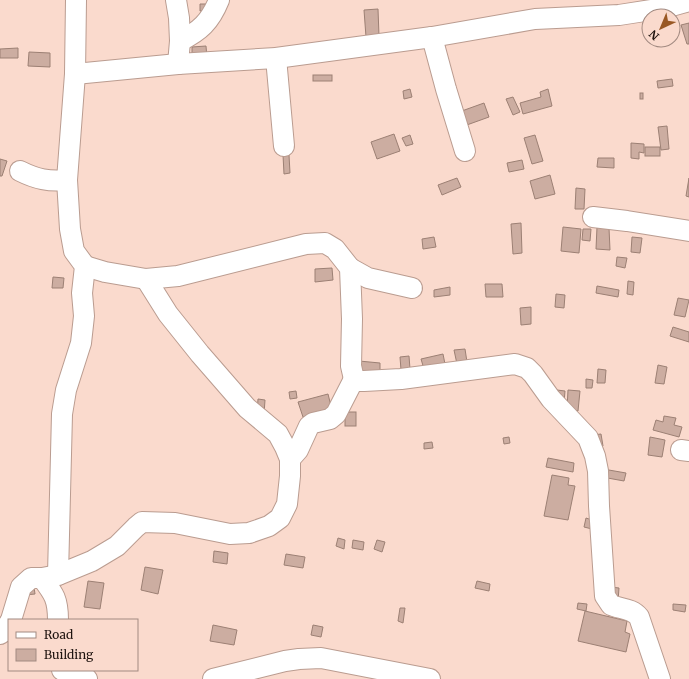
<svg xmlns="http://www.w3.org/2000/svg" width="689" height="679" viewBox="0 0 689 679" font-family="Merriweather,serif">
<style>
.building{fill:#ccada1;stroke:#9c8074}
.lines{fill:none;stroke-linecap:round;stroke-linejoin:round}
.minor-casing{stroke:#ba9c90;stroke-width:22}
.minor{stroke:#fff;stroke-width:20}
</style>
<rect width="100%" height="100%" fill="#fadacd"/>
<g class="building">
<path d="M200,4h6l1,7h-7z"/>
<path d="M378,9l1,27 -13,1 -2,-27z"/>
<path d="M689,23v21h-2l-6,-19z"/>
<path d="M206,46l1,12h-15v-11z"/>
<path d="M18,48v10h-18v-9z"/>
<path d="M29,52l21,1v14l-22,-1z"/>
<rect x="313" y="75" width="19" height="6"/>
<path d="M672,79l1,7 -15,2 -1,-7z"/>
<path d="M410,89l2,8 -8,2 -1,-8z"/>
<path d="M548,89l4,17 -29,8 -3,-11 21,-6 -1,-5z"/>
<rect x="640" y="93" width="3" height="6"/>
<path d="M513,97l7,15 -7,3 -7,-16z"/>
<path d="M484,103l5,14 -25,9 -5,-14z"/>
<path d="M667,126l2,23 -8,1 -3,-23z"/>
<path d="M394,134l6,17 -23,8 -6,-17z"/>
<path d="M410,135l3,9 -7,2 -4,-8z"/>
<path d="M535,135l8,26 -11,3 -8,-26z"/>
<path d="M631,143l13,1v9l-5,-1v7l-8,-1z"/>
<rect x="645" y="147" width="15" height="9"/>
<path d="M283,155h6l1,18 -6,1z"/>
<path d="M598,158h16v10l-17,-1z"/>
<path d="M0,159l7,2 -5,15h-2z"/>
<path d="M522,160l2,9 -15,3 -2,-9z"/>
<path d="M550,175l5,19 -20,5 -5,-18z"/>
<path d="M457,178l4,9 -19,8 -4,-10z"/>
<path d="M689,178v19l-3,-1z"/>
<path d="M576,188l9,1 -1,20h-9z"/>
<path d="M521,223l1,30 -9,1 -2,-30z"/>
<path d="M563,227l18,2 -2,24 -18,-2z"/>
<path d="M597,227l12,1 1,22 -14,-1z"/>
<path d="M583,229h8l-1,12 -8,-1z"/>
<path d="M434,237l2,10 -13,2 -1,-10z"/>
<path d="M632,237l10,1 -2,15 -9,-1z"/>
<path d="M617,257l10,1 -2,10 -9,-2z"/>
<path d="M332,268l1,12 -18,2v-13z"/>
<path d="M53,277l11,1 -1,10h-11z"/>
<path d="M628,281l6,1 -1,13 -6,-1z"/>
<path d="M485,284h17l1,13h-17z"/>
<path d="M597,286l22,4 -1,7 -22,-4z"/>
<path d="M450,287v8l-16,2v-7z"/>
<path d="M556,294l9,1 -1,13 -9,-1z"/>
<path d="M678,298l11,2 -4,17 -11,-2z"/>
<path d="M531,307v17l-10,1 -1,-17z"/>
<path d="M673,327l16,5v10l-19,-6z"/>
<path d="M465,349l2,13 -10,2 -3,-14z"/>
<path d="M443,354l2,10 -21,5 -3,-10z"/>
<path d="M409,356l1,13 -9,1 -1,-13z"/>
<path d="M359,361l21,2v10l-21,-2z"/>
<path d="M658,365l9,2 -3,17 -9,-1z"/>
<path d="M598,369l8,1 -1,13h-8z"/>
<path d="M586,379l7,1 -1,8h-6z"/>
<path d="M557,390l8,1 -1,12 -8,-1z"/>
<path d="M568,390l12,1 -2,20 -11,-2z"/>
<path d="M296,391l1,7 -7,1 -1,-7z"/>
<path d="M328,394l4,16 -29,7 -5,-15z"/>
<path d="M258,399l7,1 -1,14h-7z"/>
<rect x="345" y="412" width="11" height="14"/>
<path d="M664,416l12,2 -2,7 8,2 -3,10 -26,-7 3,-10 7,2z"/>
<path d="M601,434l2,12 -8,1 -2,-12z"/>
<path d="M509,437l1,6 -6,1 -1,-6z"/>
<path d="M650,437l15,3 -3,17 -14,-2z"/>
<path d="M432,442l1,6 -9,1v-6z"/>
<path d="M548,458l26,5 -1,9 -27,-5z"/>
<path d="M603,469l23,4 -2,8 -22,-4z"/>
<path d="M552,475l17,3 -1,7 7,1 -7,34 -24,-4z"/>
<path d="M586,518l9,3 -3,8 -8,-2z"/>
<path d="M338,538l7,2 -1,9 -8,-3z"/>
<path d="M353,540l11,2 -1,8 -11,-2z"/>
<path d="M377,540l8,2 -3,10 -8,-3z"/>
<path d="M214,551l14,2 -1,11 -14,-2z"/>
<path d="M286,554l19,3 -2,11 -19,-3z"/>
<path d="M145,567l18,3 -5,24 -17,-4z"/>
<path d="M88,581l16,2 -4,26 -16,-2z"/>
<path d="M477,581l13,3 -1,7 -14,-3z"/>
<path d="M34,587l1,7 -10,1z"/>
<path d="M611,587l8,1 -1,13z"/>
<path d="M578,603l9,1 -1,7 -9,-2z"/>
<path d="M673,604l13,1 -1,7 -12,-2z"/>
<path d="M400,608h5l-2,15 -5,-2z"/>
<path d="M585,611l42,10 -2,11 5,2 -4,18 -48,-11z"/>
<path d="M213,625l24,5 -3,15 -24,-4z"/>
<path d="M313,625l10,2 -2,10 -10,-2z"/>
</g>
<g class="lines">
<g class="minor-casing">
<g id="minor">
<path d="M176,0l3,18 1,23 -2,23"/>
<path d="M432,37l14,52 19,62"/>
<path d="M180,41c20,-10 30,-19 39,-41"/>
<path d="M276,58l8,88"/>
<path d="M75,74l103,-10 98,-6 156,-21 103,-18 84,-4 45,-7 25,-7"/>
<path d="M20,171c16,8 29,11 47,9"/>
<path d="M593,217l34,4 62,10"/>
<path d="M85,266l20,6 41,7 32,-3 128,-32 19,-1 10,6 15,19 2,51 -1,47 3,13 5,2h5l37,-2 114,-15 12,4 6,6 18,25 37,39 7,18 3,15 1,35 6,90 6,9c9,4 21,3 28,12l21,62"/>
<path d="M350,268l18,10 44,10"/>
<path d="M146,279l22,35 32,40 47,54 31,26 7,13 5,12"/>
<path d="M681,450l8,1"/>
<path d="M58,575l4,-161 4,-24 15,-47 3,-27 -2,-23 3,-27 -11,-15 -4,-22 -3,-49 8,-106 1,-74"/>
<path d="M42,578c12,16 16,21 16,42"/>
<path d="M11,620l10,-33 10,-9h11l16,-3 34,-14 25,-15 19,-19 6,-5 33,1 55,11 19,-1 20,-7 11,-8 7,-14 3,-28v-17l8,-9 11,-24 4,-3 17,-4 6,-5 18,-35"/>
<path d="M0,634l6,-4 3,-7"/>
<path d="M62,670l25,9"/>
<path d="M213,679l72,-18 14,-2 22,-1 109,21"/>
</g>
</g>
<use href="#minor" class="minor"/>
</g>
<rect x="8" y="619" width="130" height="52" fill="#fadacd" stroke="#a28a81"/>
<rect x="16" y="632" width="20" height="6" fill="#ffffff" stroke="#a28a81"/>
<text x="44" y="639" font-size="12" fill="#1d120e">Road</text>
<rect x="16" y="649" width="20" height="12" fill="#ccada1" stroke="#a28a81"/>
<text x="44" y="659" font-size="12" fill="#1d120e">Building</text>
<g transform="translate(661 28) rotate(224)"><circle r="19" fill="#fadacd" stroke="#a28a81"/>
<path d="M0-3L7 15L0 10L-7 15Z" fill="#995824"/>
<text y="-6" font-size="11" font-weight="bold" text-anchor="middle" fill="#1d120e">N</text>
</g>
</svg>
